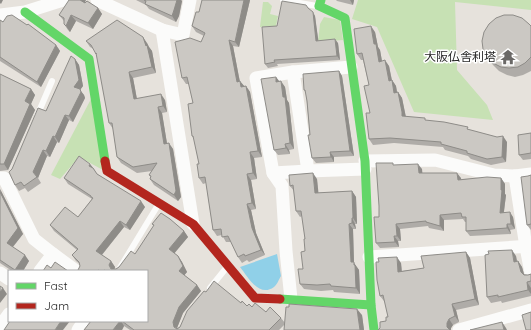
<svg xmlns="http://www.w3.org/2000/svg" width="531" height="330" viewBox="0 0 531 330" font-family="Quicksand,'Noto Sans JP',sans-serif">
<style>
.green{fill:#c7e1b4}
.water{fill:#90d0e8}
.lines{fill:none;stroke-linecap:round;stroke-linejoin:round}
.lane{stroke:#fbfbfa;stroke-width:6}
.street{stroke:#fbfbfa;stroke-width:13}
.fast{stroke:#63d668;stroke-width:9}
.jam{stroke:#b3261e;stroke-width:9}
.wall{fill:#afaca8}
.shaded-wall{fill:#8e8c88}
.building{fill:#cbc8c3;stroke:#8e8c88}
.labels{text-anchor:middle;stroke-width:3;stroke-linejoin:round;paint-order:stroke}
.poi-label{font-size:12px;fill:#272727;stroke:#fff;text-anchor:end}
</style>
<rect width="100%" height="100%" fill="#e6e2dc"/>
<g class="green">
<path d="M358,0h173v10l-76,-8 2,68 30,35 6,15 -79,-8 -37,-85 -25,-8z"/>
<path d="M263,2h5l4,4 -2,8 8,2 -2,10 -16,1z"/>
<path d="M324,17l16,3 3,20 -25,2 2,-18z"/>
<path d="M91,99l12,71 -24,-13 -19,22 -9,-4z"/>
</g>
<path class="water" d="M277,254l4,22c-2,3 -4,9 -7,11 -15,11 -26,-10 -34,-20z"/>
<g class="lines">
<g class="lane">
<path d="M283,0l34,6"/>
<path d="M37,116l15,-35"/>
<path d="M118,271l40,-66"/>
<path d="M210,288l17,-21"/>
</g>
<g class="street">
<path d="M97,0l65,30"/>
<path d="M190,0l-7,35 -21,-5 31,194"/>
<path d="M0,15l25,-3 38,-12"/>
<path d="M293,72l15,99"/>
<path d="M365,161l70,-1 59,15 21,1 16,-2"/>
<path d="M273,173l35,-2 57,-2"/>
<path d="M515,176l11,71 5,26"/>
<path d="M0,178h4l30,61 19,15 -13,17"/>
<path d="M53,254l23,17"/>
<path d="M369,257l162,-11"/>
<path d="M0,273l9,6"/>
<path d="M291,299l-5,-48 -4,-65 -9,-13 -17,-95 37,-6 58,-5"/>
<path d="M0,326l9,-12"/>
<path d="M78,330l6,-9"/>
<path d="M459,330l72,-20"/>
</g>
<g class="fast">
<path d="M321,0l-2,6 26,12 20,143 6,144 3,25"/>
<path d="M25,12l64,47 16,102"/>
<path d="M280,299l91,6"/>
</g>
<path class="jam" d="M105,161l2,10 86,53 62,74 25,1"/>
</g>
<g class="wall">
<path d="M136,0h45l1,1 -3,15 -3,6 -27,-13 -3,-4z"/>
<path d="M202,0h48l-11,47 -6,-1 7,36 4,4h2l4,6 12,65 -8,1 3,21 -6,1 5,29 -5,1 5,23 9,22 -16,7 -2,-2 -5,3 -4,-6 -7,-15h-5l-4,-7 -5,1 -4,-6 -7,-47 -3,1 -4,-6v-14l-5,-25 -2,-3 1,-33 -4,-19h-3l-4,-6 19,-36 3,-6 -8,-4 -4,-6 7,-14z"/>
<path d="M336,0h18l-1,5 -16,-4z"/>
<path d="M85,3l13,5 4,6 -9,15 -17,-8 -6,11 -2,-2 -4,-6v-3l-5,-6z"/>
<path d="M309,9l6,7 3,25 20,2 2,17 -63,4 1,2 -10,2 -3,-4 12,-38z"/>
<path d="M0,20l56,25 4,6 -19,36 -41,-26z"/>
<path d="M531,26v45l-8,4 -8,2 -8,-2 -8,-4 -6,-6 -6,-8z"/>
<path d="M375,32l3,15 2,3 2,11 7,5 3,14 4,6 1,6h1l4,6 4,19 64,13 37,12 -1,20 -15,3 -20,-6 -3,-3 -23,-6 -2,-3 -49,-4 -21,2 -4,-6 1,-26 -1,-28 -6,-25h-2l-4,-6z"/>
<path d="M86,41l61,2 2,4 3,4 4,22 -23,5 4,21 28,1 2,12 -5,1 5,30 6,6 8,48 -3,4 -24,-16 -4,-6 1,-2 -2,-2 3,-4 -15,2 -16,-10 -4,-6 -4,-28 -4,-6 -12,-68 -3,-6 -4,-2z"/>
<path d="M75,59l4,6 4,21 -3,4 4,5 1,3 -12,24 -4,-2 -10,23 -2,-1 -7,15 -3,-1 -9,22 3,5 -13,9 -3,-4 -6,3 -4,-6 -3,-16 34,-58z"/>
<path d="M339,71l3,5 12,80 -20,1v5l-18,1 -4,-5 -6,-65 -2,-3z"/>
<path d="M0,74l31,15 4,6 -4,9 4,6 -27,60 -8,1z"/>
<path d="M279,82l6,5 2,13 2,3 5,46 -5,1 1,4 -12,1 -4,-5z"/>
<path d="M531,133v26l-8,1 -4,-5z"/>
<path d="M394,165l28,4v4l39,5v1l40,-1 4,6v10l1,1 -2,17 9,5 2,12 -5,1 1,4 -41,2 -4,-5v-9h-1l-2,-3 -19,1v11l-15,-3 -1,-2 -28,3 1,12h-3l1,6 -19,1 -4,-5 3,-26z"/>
<path d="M94,169l3,5 48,33 -15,23 -6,-3 -22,28 9,6 4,6 -1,2h2l19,-15 19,-28 -2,-2 32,7 4,6 -14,16 4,3 4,6 5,10 -3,3 13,10 4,6 -18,22 -6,15 3,-1 26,-35 35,11 6,3 34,12 4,5 77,-8 2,15h-80l1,-6 -6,6h-149l-6,-4 -2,4h-38l7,-9h56v-50h-70l1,-1 2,-4v-2l-4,-3 -4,-6 5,-5 -23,-19 -4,-6 28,-8 14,-18 -24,-15 -4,-6z"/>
<path d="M531,175v55l-4,-5 1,-49z"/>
<path d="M317,179l1,14 34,-2 4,6 1,27h-2l1,5h-3l1,34 5,7 1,24 -26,-2 -1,-2 -12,1 -17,-2 -4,-5 3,-15 2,-18v-12l-3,-23 -2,1 -4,-6 -2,-20 -4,-5z"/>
<path d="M0,189l23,45 -10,13 16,14 -6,10h-11l-12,-8z"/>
<path d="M466,252l4,6 9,47 -23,5 3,12 -6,3 -2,3v2h-73l8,-9 2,-4 -3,-16h-1l-4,-5 21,-33 1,8 22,-3z"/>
<path d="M516,256l1,6 1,-1 4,6 2,7 4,1 3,-1v22l-29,7 -1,-2 -10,2 -4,-6z"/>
</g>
<g class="shaded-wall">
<path d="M0,0h3l-2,4 -1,-1z"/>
<path d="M80,0h6l-2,5z"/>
<path d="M177,0h4l1,1 -3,15 -3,6 -4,-6z"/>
<path d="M244,0h6l-11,47 -4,-5z"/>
<path d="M350,0h4l-1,5z"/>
<path d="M98,8l4,6 -9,15 -5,-6z"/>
<path d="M313,12l2,4 4,29 -3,-4z"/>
<path d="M71,15l5,6 -6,11 -4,-6z"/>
<path d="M371,26l4,6 3,15 2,3 3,17 -4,-5 -5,-18z"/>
<path d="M143,37l4,6 2,4 3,4 4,22 -4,-6z"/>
<path d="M335,39l3,4 2,17 -3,-4z"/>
<path d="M229,40l4,6 8,42 -4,-6z"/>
<path d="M56,45l4,6 -19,36 -4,-5z"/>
<path d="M75,59l4,6 4,21 -3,4 4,5 1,3 -12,24 -4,-6 5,-29z"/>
<path d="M385,60l4,6 4,21 -4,-6z"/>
<path d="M339,71l3,5 12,80 -4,-5z"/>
<path d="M129,72l4,6 5,27 -4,-6z"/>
<path d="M276,77l4,5h-4z"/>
<path d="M392,80l4,6 2,13 -4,-6z"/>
<path d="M240,81l5,6h-4z"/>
<path d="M281,81l4,6 2,13 2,3 5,46 -4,-6 -7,-46z"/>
<path d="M246,86l4,6 12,65 -4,-6z"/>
<path d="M31,89l4,6 -4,9 4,6 -27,60 -4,-6 21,-63z"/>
<path d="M398,92l4,6 4,20 -4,-2z"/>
<path d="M161,94l4,6 2,12 -4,-6z"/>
<path d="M158,107l4,6 6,37 -4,-6z"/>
<path d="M65,115l4,5 -10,23 -4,-6z"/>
<path d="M53,136l4,6 -7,15 -4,-6z"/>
<path d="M503,136l4,6 -1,20 -4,-5z"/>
<path d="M169,143l4,6 8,48 -3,4 -4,-6z"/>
<path d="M285,144l4,6 1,4 -4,-6z"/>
<path d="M43,150l4,6 -9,22 -5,-6z"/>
<path d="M250,152l4,6 3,21 -4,-6z"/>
<path d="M330,152l4,5v5l-3,-5z"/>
<path d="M90,164l4,5 -1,3 -4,-6z"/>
<path d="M418,164l4,5 1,10 -4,-6z"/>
<path d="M313,173l4,6 2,19 -4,-5z"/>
<path d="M457,173l4,5 1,7 -4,-5z"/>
<path d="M247,174l4,6 5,29 -4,-6z"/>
<path d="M501,178l4,6v10l1,1 -3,23 -3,-5z"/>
<path d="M0,189l23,45 -12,15 -4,-6z"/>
<path d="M352,191l4,6 1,27 -4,-6z"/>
<path d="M141,201l4,6 -15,23 -4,-5z"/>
<path d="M247,204l4,6 5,23 9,22 -4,-5 -9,-22z"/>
<path d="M510,212l3,5 2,12 -4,-5z"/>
<path d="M440,215l4,5v11l-4,-5z"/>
<path d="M352,218l3,6 1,5 -4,-6z"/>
<path d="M120,221l4,6 -24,30 -4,-6z"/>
<path d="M349,224l4,5 1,34 5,7 1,24 -4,-6 -5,-26z"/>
<path d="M396,224l4,5 1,12 -4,-5z"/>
<path d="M507,224l3,6 1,4 -4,-6z"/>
<path d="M184,231l4,6 -15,18 -4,-6z"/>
<path d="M394,236l4,5 1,6 -4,-5z"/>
<path d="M512,250l4,6 2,12 -4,-6z"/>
<path d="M466,252l4,6 9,47 -4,-6z"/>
<path d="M25,255l4,6 -6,10h-7l-1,-1z"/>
<path d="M178,256l4,6 5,10 -4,5 -4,-6z"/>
<path d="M397,257l4,6 1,14 -4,-5z"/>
<path d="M111,261l4,6 -1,4h-1l-4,-6z"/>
<path d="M518,261l4,6 3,11 -4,-6z"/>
<path d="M527,282l4,6v6l-3,-4z"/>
<path d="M197,285l4,6 -18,22 -6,15 -3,-1 -1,-5 6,-15z"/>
<path d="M3,288l4,6 -7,9v-11z"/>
<path d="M452,304l4,6 3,12 -4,-6z"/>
<path d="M357,309l5,6 2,15h-4z"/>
<path d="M449,319l4,6 -2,3v2h-1l-3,-3v-4z"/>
<path d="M61,321h9l-7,9h-8z"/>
<path d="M120,321h1l3,5 -2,4h-9z"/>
<path d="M502,322l4,6 1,2h-3z"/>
</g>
<g class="building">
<path d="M69,0h11l5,3 2,-2 11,7 -10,15 -17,-8 -5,11 -2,-2v-6l-5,-3z"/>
<path d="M144,0h33l-3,10 -2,6 -27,-12 1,-3z"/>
<path d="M202,0h42l-9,42 -6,-2 8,42 3,-1 1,6 5,-1 12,65 -8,1 3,21 -6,1 5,29 -5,1 5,24 9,22 -16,6 -1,-2 -6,3 -10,-21 -6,1 -1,-8 -8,1 -8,-53 -6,1 -2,-14h2l-6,-28h-1l-4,-32 5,-1 -6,-26 -5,1 -7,-36 15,-4 11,4 4,-9 -13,-7 4,-14h3z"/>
<path d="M282,1l24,4 2,3 5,4 3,29 19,-2 2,17 -63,4 1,2 -10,2 -3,-37 15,-1z"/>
<path d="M12,15l15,10 1,-1 28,21 -19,37 -37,-25v-37l3,2 4,-6z"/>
<path d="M504,15h9l9,3 7,6 2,2v31l-6,6 -7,4 -9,1 -8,-1 -8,-4 -6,-6 -4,-8 -1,-8 2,-9 5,-8 7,-6z"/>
<path d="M117,20l26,17 3,9 1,-1 5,22 -23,5 5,27 27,-5 2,12 -5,1 6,37 5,-1 7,48 -2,4 -24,-16 1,-3 -2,-1 8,-12 -24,4 -16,-10 -5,-34h-3l-13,-70v1l-5,-9 -5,-4z"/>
<path d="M371,26l3,18h2l3,18 6,-2 4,21 3,-1 2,13 4,-1 4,20v4l23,2v2l19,2 24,5 -1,2 30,8 6,-1 -1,21 -15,2 -20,-6v-2l-26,-7v-2l-51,-4 -21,1 -3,-26h4l-6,-27 5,-1 -7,-32 -5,1 -3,-25z"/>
<path d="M71,56l4,3 4,21 -5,7 6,2 1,3 -12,24 -4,-1 -10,22 -2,-1 -7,15 -3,-1 -10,22 4,5 -13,9 -3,-4 -6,3 -6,-13 3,-3 26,-61 8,3z"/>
<path d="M339,71l11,80 -20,1 1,5 -19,1 -4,-23h2l-3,-34 -2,-11h-1l-1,-16z"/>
<path d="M0,74l31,15 -6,12 5,3 -26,60h-4z"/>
<path d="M276,77v5l5,-1 2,16h2l5,46 -5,1 1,4 -12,2 -13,-71z"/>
<path d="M531,133v20l-12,2 -1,-20z"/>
<path d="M79,156l11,8 -1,2 4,2 4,6 44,27 -15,24 -6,-4 -24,30 15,10 -2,4 2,4h5l3,-2 12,-16 4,3 19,-29 -2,-1 9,-11 9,6 14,12 -15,18 9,7 5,10 -4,5 18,14 -18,22 -6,15 1,5 3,2 3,-2 7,-16 17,-20 2,1 8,-11 27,22 1,-2 5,5 2,-2 3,3 3,-4 11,9 4,-5 11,11 -12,12h-135l-12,-9h25v-50h-41l-2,-1 -1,1h-3l-2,-1 -1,1h-20l1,-1 2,-4 -1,-4 -7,-7 6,-6 -28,-24 15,-18 13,10 15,-19 -2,-1v-1l-27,-18z"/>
<path d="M376,163h17v2l25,-1 1,9h38l1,7 29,-3 14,1v12h1l-2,23 10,-1 1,12h-4v4l-41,3v-14h-4l-1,-4 -21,2v11l-14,-4v-1l-30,3 1,12h-3l1,6 -19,1 -2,-26h5v-11z"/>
<path d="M313,173l2,20 37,-2 1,27h-1v5l-3,1 2,38h3v3h1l1,23 -25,-2 -1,-2 -13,1 -17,-1 -2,-15h5l-2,-17 4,-1 -1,-12h1l-4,-28h-5l-3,-26 -3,1 -1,-11z"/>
<path d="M531,175v49l-4,1 -6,-48 7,-1z"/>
<path d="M0,192l18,36 -11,15 18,12 -10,15 -15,-10z"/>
<path d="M512,250l2,12 4,-1 3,11 3,3h4l3,-1v7l-4,1 1,8 -30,7v-2l-11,2 -2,-42 4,-1 -1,-3z"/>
<path d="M466,252l9,47 -23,5 3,12 -6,3 -2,4v4l3,3h-72l2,-2v-6l6,-1v-4h2l-5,-22 -3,1 -3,-16 -1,-18h3l-1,-4 19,-1 1,15 26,-4 -3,-12z"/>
<path d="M55,262l13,9h-25l4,-6 4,3z"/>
<path d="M0,286l3,2 -3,4z"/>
<path d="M289,304l68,5 3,21h-76l2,-23h3z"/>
<path d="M531,312v18h-5l-4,-15z"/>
<path d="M10,321h51l-6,9h-51z"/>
<path d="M91,321h29l-7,9h-29z"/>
<path d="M502,322l2,8h-34z"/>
</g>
<defs>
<g id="temple-bare" transform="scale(1.2)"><path d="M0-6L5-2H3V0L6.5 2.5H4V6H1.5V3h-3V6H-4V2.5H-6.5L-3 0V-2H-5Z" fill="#6a6866" stroke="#fff" stroke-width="2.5" paint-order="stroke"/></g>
</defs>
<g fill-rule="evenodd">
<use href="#temple-bare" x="508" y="57"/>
</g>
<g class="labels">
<g class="poi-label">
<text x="496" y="61">大阪仏舎利塔</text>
</g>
</g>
<rect x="8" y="270" width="140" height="52" fill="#ffffff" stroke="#a9a9a9"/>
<rect x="16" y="283" width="20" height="6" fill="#63d668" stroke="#a9a9a9"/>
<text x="44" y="290" font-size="12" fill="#272727">Fast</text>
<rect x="16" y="303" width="20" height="6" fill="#b3261e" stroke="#a9a9a9"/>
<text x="44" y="310" font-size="12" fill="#272727">Jam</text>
</svg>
